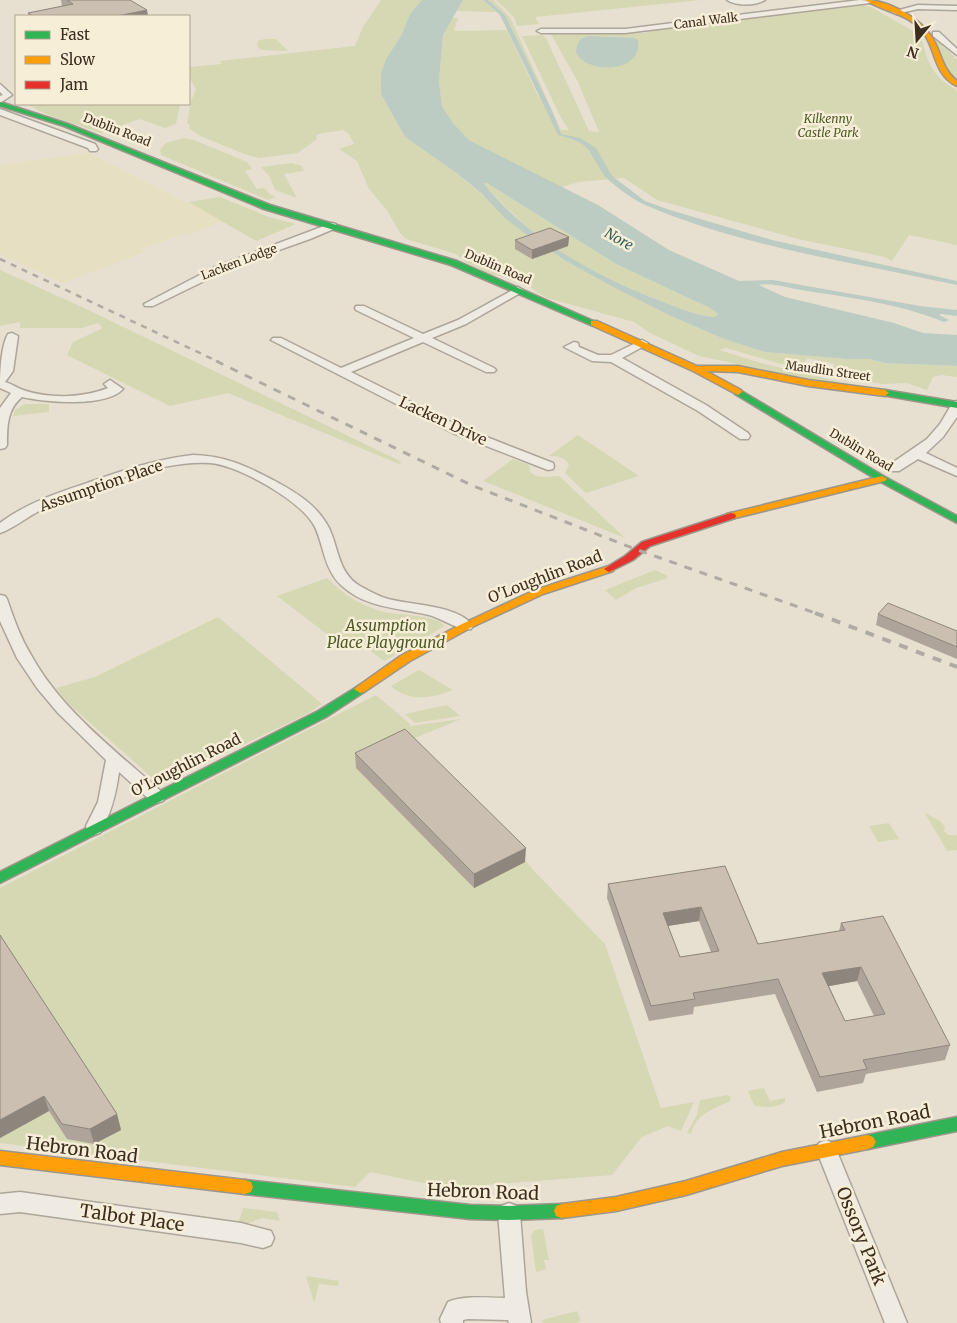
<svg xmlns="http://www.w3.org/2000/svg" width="957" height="1323" viewBox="0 0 957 1323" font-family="Merriweather,serif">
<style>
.farmland{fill:#e6dfc2}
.green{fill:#d6d7b3}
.water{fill:#bcccc2;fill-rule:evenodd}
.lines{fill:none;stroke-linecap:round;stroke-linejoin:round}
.street-casing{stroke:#ada599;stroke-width:3}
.fast-casing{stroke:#9c958a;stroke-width:3}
.slow-casing{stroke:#9c958a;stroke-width:3}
.jam-casing{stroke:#9c958a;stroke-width:3}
.street{fill:#efebe3;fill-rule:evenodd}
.fast{fill:#30b455;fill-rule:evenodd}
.slow{fill:#ff9f0a;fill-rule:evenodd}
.jam{fill:#e5322d;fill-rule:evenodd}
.rail-far2{stroke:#afaaa2;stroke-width:2.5;stroke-dasharray:6 6;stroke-linecap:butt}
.rail-far1{stroke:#afaaa2;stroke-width:3;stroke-dasharray:8 8;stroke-linecap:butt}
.rail{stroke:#afaaa2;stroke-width:4;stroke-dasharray:9 9;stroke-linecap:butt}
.wall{fill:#afa499;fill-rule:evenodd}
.shaded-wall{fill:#8e867d}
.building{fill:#cbbfb2;stroke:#8e867d;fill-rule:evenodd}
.labels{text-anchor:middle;stroke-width:5;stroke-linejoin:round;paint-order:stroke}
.far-street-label{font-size:12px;fill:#3d2e20;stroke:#f7eed8}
.far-park-label{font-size:12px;font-style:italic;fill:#4d5a26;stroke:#f7eed8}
.far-water-label{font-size:14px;font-style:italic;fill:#2f5d5a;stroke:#f7eed8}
.street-label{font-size:15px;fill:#3d2e20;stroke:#f7eed8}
.park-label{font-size:15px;font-style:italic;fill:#4d5a26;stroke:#f7eed8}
.near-street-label{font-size:18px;fill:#3d2e20;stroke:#f7eed8}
</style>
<rect width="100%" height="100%" fill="#e7e0d1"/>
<path class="farmland" d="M89,153l97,50 3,-1 34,19 -35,14 -3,-2 -43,16 3,3 -84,32 -1,-2 -60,-28v-89z"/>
<g class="green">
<path d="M381,0h41l-12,14 -8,20 -16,25 -5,35 24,43 53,37 72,63 36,24 47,26 58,29 53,23 41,13 82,7h22l16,4 72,3v11l-16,-2 -8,2 -6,13 -20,-7 -23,1 -48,-7 -7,-3 6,-10 -28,-6 -4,8 -22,-2 -55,-16 -7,2 42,13 93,22 -46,-6 -109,-23 -49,-23 -16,-11 -87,-24 -12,-7 -9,-9 -35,-8 -24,-11 -11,-9 -50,-15 -6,-6 -14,-24 -17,-20 -12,-28 -18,-12 15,-5 -5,-10 -6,-4 -25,4 -2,2 1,3 -19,14 -39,5 -12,-3 -47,-19 -10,-7 -1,-5h-2l4,-23 5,-12 -7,-12v-10l33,-3 -3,-3 136,-15 8,-19z"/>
<path d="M463,0h20l13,12 -40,-1z"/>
<path d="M488,0h5l17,17 51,113h8l-8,-12 -39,-82 20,-1 4,3 43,93 10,1 -21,-50 -27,-48 2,-1h93l4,-4 211,-25 10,3 47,27 3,3c7,26 11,40 36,53v155l-48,-10 -17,26 -7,-4 -87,-18 -141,-39 -33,-22 -46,4 -16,5 -93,-47 -16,-17 -11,-17 -3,-25 4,-46 9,-17h6l-4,13 53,-1 30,64 22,36 -54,-115z"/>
<path d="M496,0h205l-166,17 4,7 -22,2 -3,-9z"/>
<path d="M264,39h12l12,12 -27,-1 -4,-4 1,-5z"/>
<path d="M935,40l5,2 17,18v21l-14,-14z"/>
<path d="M26,104h154l-4,20 -11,4 -26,-9 -38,14 -51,-17z"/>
<path d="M184,138l10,2 53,22 5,7 -7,2 12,18 7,-1 6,6 5,3 -7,3 -107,-45 -1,-5 6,-7z"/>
<path d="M292,163l10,3 2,5 -20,3 13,24 -22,-8 -5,-13 -9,-10z"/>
<path d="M482,183h5l129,81 94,44 8,6 -3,3c-19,-1 -36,-9 -54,-16 -42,-16 -85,-36 -121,-64 -21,-16 -39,-35 -58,-54z"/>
<path d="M220,197l49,20 27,7 -40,17 -67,-39z"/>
<path d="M0,270l80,36 322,156 -3,2 -171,-71 -58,13 -103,-51 6,-13 30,-14 -5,-5 -16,5h-62v-6l-20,4z"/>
<path d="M25,404h24v8l-36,4 2,-6z"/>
<path d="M578,435l61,41 -53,17 -21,-20 4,-8c-4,-8 -11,-9 -20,-9z"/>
<path d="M513,459l16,6 1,7 6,4 8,1 15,-1 66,62 -142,-57z"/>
<path d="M655,570l13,6 -3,3 -29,9 -20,12 -11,-10z"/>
<path d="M327,578c17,17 34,28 57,34 14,3 51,3 60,13l-1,2 -59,34 -28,-21 -12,7 -67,-51z"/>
<path d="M218,617l104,87 -15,10 -143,69 -7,-1 -88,-78 -13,-16 39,-11z"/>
<path d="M419,670l34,20c-21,8 -43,13 -62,-4z"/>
<path d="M376,695l33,28 1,3 51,-7 -51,21 46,50 10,-2 68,83 71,73 56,164 33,-6 -13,29 -13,-5 -26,11 -30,38 -164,13 -78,-16 -15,15 -355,-44v-255z"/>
<path d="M447,705l13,11 -45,7 -10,-9z"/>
<path d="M925,813l15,8 5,6 -1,4 4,4h9v15l-10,1z"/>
<path d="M889,823l10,16 -21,3 -9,-16z"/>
<path d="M764,1088l6,13 15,-3v4c-8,6 -22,6 -31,3l-6,-14z"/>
<path d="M728,1095l3,2 -2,5c-17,7 -33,12 -38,32l-4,-1 10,-18 3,-15z"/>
<path d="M243,1208l34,4 3,9 -18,-3 -18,7 -6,-1z"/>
<path d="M543,1229l6,31h-5l2,9 -10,3 -5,-37 4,-5z"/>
<path d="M306,1276l33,5 -1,5 -19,-2 -5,19z"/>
<path d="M577,1311l4,10 -5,2h-32l-2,-3z"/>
</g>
<g class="water">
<path d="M422,0h41l-20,35 -4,46 3,25 11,17 16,17 129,65 71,45 70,31 34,-1 147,26 37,4v6l-16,-2 -2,1 10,5 -5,2c-47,-19 -92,-24 -143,-32 -13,-2 -29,-8 -42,-5l26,12 109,26 29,10 34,2v31l-72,-3 -16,-4h-22l-82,-7 -41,-13 -53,-23 -58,-29 -47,-26 -36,-24 -24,-18 -25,-26 -23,-19 -53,-37 -24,-43v-20l5,-15 16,-25 8,-20zM483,183h4l129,81 94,44 8,6 -3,3c-19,-1 -36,-9 -54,-16 -67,-25 -132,-62 -178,-118z"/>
<path d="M483,0h5l17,15 47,96 9,23 19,4 16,10 16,28 33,25 25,9 102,30 185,41v4c-105,-23 -215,-38 -314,-81 -9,-4 -34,-22 -39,-29 -17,-26 -13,-32 -46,-40l-58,-120z"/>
<path d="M588,36l46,2 4,2c5,33 -50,35 -62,13 1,-10 2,-14 12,-17z"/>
</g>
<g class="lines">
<g class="street-casing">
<g id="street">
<path d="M727,0h38c-9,6 -29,6 -38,0z"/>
<path d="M860,0l14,1 -4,2 -245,30h-84l-4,-2 4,-2h84z"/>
<path d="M918,5l39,1v4l-39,-1 -22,5 -4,-2z"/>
<path d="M933,32h6l18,17v6l-24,-19z"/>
<path d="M0,84l12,11 -12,8v-7l3,-1 -3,-3z"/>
<path d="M0,109l95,35 3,5 -2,2h-6l-2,-3 -88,-33z"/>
<path d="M332,223l4,1v4l-26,11 -73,26 -84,41h-8l-1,-2 71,-37z"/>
<path d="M518,287l5,3 -1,2 -56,32 -34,14 62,30 2,2 -2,2h-8l-63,-30 -72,30 110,55 92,36 1,3 -1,3 -5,1 -95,-37 -182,-93 2,-2h8l60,30 73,-30 -58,-28 -1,-2 1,-2h8l59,28 35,-14z"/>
<path d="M12,333l6,3 -5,35 -8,11c7,2 12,6 18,8 26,9 60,8 85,-2l-4,-4 6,-4 13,9c-18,19 -78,13 -101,8 -15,12 -15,30 -15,48l-2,3 -5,1v-41l11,-15 -11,-5c0,-15 1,-42 8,-54z"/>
<path d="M642,340l6,3 -2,2 -24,13 84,47 42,28 2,3 -2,3h-8l-42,-28 -87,-49 -19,-1 -28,-14 10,-5 4,1 1,4 19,8h13z"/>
<path d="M957,401v16l-14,20 -17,16 31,15v8l-39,-17 -19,12h-10l-1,-3 1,-3 38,-26 13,-15 13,-22z"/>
<path d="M193,455c34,1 53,11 82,26 22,12 42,24 54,47 10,21 9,45 31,58 9,5 18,10 28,13 22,6 71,6 85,27l-2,3c-11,3 -29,-11 -42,-14 -30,-7 -64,-7 -88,-30 -17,-16 -17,-39 -26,-58 -13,-26 -77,-62 -105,-64 -47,-4 -124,26 -167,46 -13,6 -32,21 -43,24v-10c26,-20 60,-31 90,-41 34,-12 67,-23 103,-27z"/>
<path d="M0,595l5,1 2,3c7,20 13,38 24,56 30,55 86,97 132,138l2,4 -2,4 -6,2 -6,-2 -32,-29c-3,22 -8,42 -19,61l-6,2 -6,-2 -2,-7 12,-24 8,-42 -48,-47 -21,-25 -20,-30 -17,-37z"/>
<path d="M826,1140l7,3 3,6 71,174h-22l-69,-174 3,-6z"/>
<path d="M20,1192l221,31 30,8 3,7 -3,7 -8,3 -22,-5 -221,-31 -20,2v-20z"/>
<path d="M509,1203l8,3 3,7 6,79 5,31h-22l-1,-3 -40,-1 -5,1v3h-22l-1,-4 8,-17c18,-7 38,-4 57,-4l-7,-85 3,-7z"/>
</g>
</g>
<g class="fast-casing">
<g id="fast">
<path d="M0,102l68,22 202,81 187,56 141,62 -4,2h-3l-140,-60 -187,-56 -200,-83 -64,-20z"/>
<path d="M738,389l147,88 72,39v7l-78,-42 -144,-87 -1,-2z"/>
<path d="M885,390l72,12v6l-75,-13 -1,-2z"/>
<path d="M360,685l6,4 -2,3 -38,25 -326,166v-11l318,-161z"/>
<path d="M957,1117v14l-89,18 -5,-2 -3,-5 3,-5 5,-2z"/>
<path d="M245,1180l225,25 39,1 53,-2 6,2 2,5 -2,5 -6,2 -53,2 -39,-1 -225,-25 -6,-2 -2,-5 2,-5z"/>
</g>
</g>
<g class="slow-casing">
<g id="slow">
<path d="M865,0c24,0 58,19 69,41 8,15 9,29 23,40v5c-22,-10 -21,-34 -32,-51 -14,-22 -40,-22 -60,-35z"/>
<path d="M591,321h6l100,45h41l70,14 77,10 4,3 -4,3 -77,-10 -70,-14 -32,-1 35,19 1,2 -4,3 -45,-24 -102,-46z"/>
<path d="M882,476l5,3 -2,2 -154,38 -5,-3 1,-2z"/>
<path d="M609,566l4,1 1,2 -1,2 -70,23 -73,34 -60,33 -46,31 -4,1 -6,-4 48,-34 60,-31 73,-34z"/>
<path d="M868,1135l5,2 3,5 -3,5 -5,2 -86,17 -96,29 -70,16 -54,7 -6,-2 -2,-5 2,-5 6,-2 54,-7 70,-16 96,-29z"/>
<path d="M0,1151l245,29 6,2 2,5 -2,5 -6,2 -245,-29z"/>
</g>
</g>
<g class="jam-casing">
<path id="jam" d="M731,513l4,1 1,2 -1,2 -85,28 -17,14 -24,12 -5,-3 21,-13 17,-14z"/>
</g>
<use href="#street" class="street"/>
<use href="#fast" class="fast"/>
<use href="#slow" class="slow"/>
<use href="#jam" class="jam"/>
<path class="rail-far2" d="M0,259l219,103"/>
<path class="rail-far1" d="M216,361l255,124 164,64 183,65"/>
<path class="rail" d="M815,613l142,54"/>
</g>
<g class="wall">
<path d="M61,0h69l18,16h-119l-1,-3 34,-7z"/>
<path d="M569,237l-1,9 -36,13 -17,-10v-9z"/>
<path d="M878,614l79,17v28l-81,-34z"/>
<path d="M355,753l170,109 -51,26 -118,-120z"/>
<path d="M725,866l33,78 81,-13 2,-8 109,122 -5,15 -79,14 -3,9 -46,9 -42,-98 -81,13 -1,7 -44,7 -42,-123 1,-14zM699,921l12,31 -31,5 -12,-31zM857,981l17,35 -29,5 -16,-35z"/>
<path d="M0,935l117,179 4,16 -27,14 -27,-5 -18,-28 -49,27z"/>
</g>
<g class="shaded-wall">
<path d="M147,10l1,6h-31z"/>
<path d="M569,237l-1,9 -36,13v-9z"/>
<path d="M526,848l-1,14 -51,26v-14z"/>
<path d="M701,907l-2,14 -38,6 2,-14z"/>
<path d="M861,967l-4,14 -38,7 3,-15z"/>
<path d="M44,1096l5,15 -49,27v-18z"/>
<path d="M117,1114l4,16 -27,14 -4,-15z"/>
</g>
<g class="building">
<path d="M67,0h63l17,10 -30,6h-84l-5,-3 45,-9z"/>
<path d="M550,228l19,9 -37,13 -17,-10z"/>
<path d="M888,603l69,28v16l-79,-33z"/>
<path d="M405,729l121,119 -52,26 -119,-121z"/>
<path d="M725,866l33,78 87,-14 -4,-7 42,-7 67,129 -87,15 4,9 -47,8 -42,-98 -85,14 2,6 -44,7 -43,-122zM701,907l18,44 -39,6 -17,-44zM861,967l24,47 -40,7 -23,-48z"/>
<path d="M0,935l117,179 -27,15 -28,-5 -18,-28 -44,24z"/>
</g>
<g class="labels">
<g class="far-street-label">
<text transform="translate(706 21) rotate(-7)" y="4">Canal Walk</text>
<text transform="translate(117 130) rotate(21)" y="4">Dublin Road</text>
<text transform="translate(239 262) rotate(-21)" y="4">Lacken Lodge</text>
<text transform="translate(498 267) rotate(23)" y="4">Dublin Road</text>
<text transform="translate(828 371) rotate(8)" y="4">Maudlin Street</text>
<text transform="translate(861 450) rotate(31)" y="4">Dublin Road</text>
</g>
<g class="far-park-label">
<text x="828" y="123">Kilkenny<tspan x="828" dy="14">Castle Park</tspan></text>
</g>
<g class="far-water-label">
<text transform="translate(619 239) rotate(29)" y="5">Nore</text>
</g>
<g class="street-label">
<text transform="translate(443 421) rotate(25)" y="5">Lacken Drive</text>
<text transform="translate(101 486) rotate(-19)" y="5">Assumption Place</text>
<text transform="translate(545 577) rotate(-21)" y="5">O'Loughlin Road</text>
<text transform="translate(186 765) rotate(-27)" y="5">O'Loughlin Road</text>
</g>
<g class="park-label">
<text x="386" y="631">Assumption<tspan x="386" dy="17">Place Playground</tspan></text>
</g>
<g class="near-street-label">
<text transform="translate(875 1122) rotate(-11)" y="6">Hebron Road</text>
<text transform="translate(82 1150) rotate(7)" y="6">Hebron Road</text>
<text transform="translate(483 1192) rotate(2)" y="6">Hebron Road</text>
<text transform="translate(132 1218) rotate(8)" y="6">Talbot Place</text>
<text transform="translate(861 1236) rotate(68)" y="6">Ossory Park</text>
</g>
</g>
<rect x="15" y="15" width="175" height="90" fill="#f7eed8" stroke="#ada18e"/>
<rect x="25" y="31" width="25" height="8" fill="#30b455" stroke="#ada18e"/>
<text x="60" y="40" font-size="15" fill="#3d2e20">Fast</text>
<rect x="25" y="56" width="25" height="8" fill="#ff9f0a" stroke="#ada18e"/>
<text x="60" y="65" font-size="15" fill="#3d2e20">Slow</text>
<rect x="25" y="81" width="25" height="8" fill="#e5322d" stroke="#ada18e"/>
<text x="60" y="90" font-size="15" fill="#3d2e20">Jam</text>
<g transform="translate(917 40) rotate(198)" stroke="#f7eed8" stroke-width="4" paint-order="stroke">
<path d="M0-4L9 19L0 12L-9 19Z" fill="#3d2e20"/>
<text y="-8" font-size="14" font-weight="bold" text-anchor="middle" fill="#3d2e20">N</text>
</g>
</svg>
